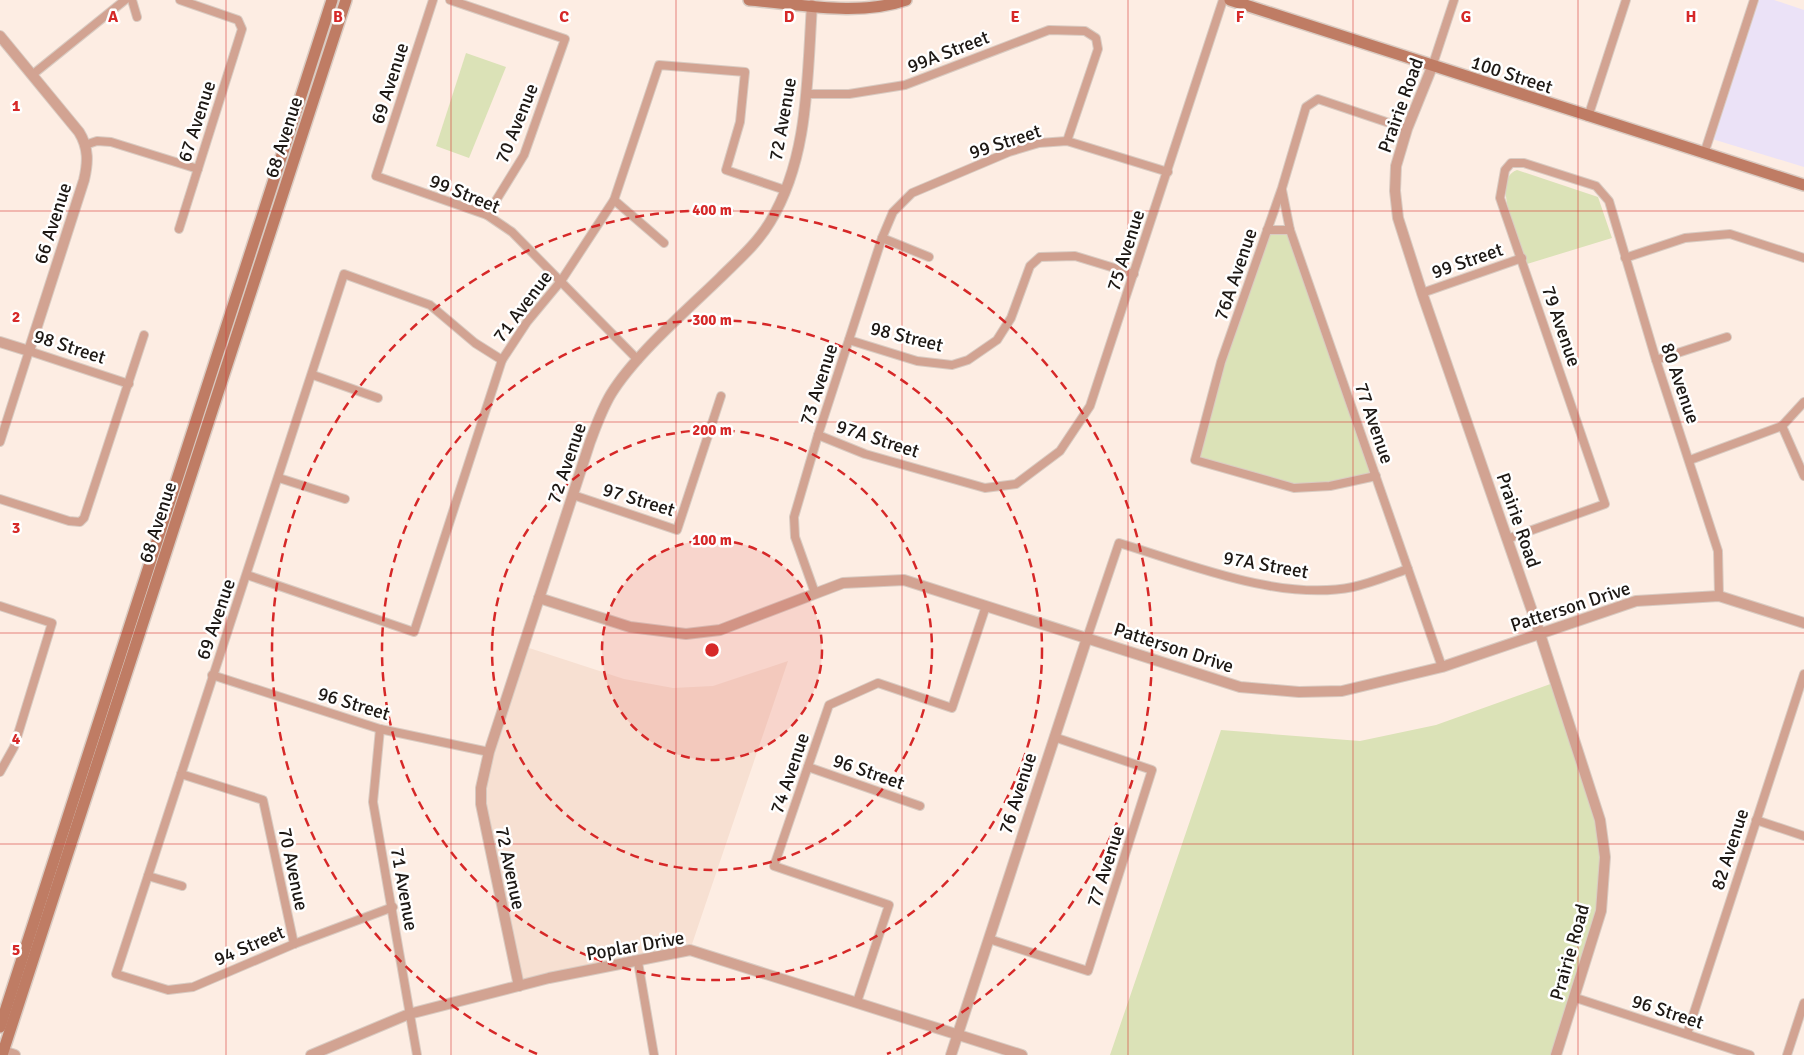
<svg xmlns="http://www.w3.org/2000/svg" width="1804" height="1055" viewBox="0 0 1804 1055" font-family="Signika,sans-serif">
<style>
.commercial{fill:#ebe2f7}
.built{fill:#f7e0d2}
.green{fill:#dbe2b7}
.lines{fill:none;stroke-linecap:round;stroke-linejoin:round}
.minor-casing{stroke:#d9cbc2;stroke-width:10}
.tertiary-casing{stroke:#d9cbc2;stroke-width:12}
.secondary-casing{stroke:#d9cbc2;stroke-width:14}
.minor{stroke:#d2a392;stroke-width:8}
.tertiary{stroke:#d2a392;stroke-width:10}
.secondary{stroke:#bf7c64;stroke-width:11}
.grid{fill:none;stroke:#d62828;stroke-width:1;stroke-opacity:0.55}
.ring{fill:none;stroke:#d62828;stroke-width:2.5;stroke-dasharray:9 6}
.labels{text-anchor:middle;stroke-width:5;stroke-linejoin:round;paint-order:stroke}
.street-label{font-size:19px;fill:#1d1814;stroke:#fff}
.grid-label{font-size:16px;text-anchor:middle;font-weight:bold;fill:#d62828;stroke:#fff;stroke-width:5;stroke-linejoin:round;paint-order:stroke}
.centre{fill:#d62828;stroke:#fff;stroke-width:2.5}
.ring-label{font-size:15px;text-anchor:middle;font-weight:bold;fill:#d62828;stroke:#fff;stroke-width:5;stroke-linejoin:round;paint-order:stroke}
</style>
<rect width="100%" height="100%" fill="#fdede3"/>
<path class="commercial" d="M1754,0h20l30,10v157l-95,-29z"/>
<path class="built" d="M523,646l101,33 49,9 40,-2 75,-25 -98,289 -171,36 -38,-198z"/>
<g class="green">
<path d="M466,53l40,14 -37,91 -33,-12z"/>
<path d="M1517,170l81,27 14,41 -85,26c-6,-19 -38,-85 -10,-94z"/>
<path d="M1267,230h23l86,246 -82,12 -99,-28z"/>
<path d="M1556,682l44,140 3,46 -6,71 -39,116h-448l111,-325 139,11 76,-16z"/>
</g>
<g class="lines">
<g class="minor-casing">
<g id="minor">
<path d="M132,0l5,17"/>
<path d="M433,0l-57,176 111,39 25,17 126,128"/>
<path d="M450,0l115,39 -41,116 -37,60"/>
<path d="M1432,67l22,-67"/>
<path d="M32,75l93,-75"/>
<path d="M806,94h43l56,-9 144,-55 36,1 11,7 2,11 -31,92"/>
<path d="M1588,117l38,-117"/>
<path d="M85,145l12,-4 14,1 87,27"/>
<path d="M1704,154l50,-154"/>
<path d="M1282,190l8,40 152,437"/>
<path d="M614,200l50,43"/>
<path d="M179,229l63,-200 -4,-9 -58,-20"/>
<path d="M1267,230h23"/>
<path d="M882,238l47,19"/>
<path d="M1625,258l60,-20 45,-4 74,24"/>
<path d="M1422,293l100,-35"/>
<path d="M849,340l68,21 35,4 16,-5 29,-20 14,-22 19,-52 10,-9 35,-1 59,18"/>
<path d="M1656,360l71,-23"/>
<path d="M313,375l65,23"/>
<path d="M1782,426l22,50"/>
<path d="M818,435l47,19 120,34 31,-4 44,-33 30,-45 133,-406"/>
<path d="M0,442l29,-91 100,33"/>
<path d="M1690,460l92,-34 22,-24"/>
<path d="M1376,476l-46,10 -36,2 -99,-28 26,-98 61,-174 24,-81 12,-8 89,30"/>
<path d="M279,478l66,21"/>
<path d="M573,495l104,35 44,-134"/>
<path d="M0,499l69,22 11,1 4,-4 60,-183"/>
<path d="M1507,539l98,-35 -105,-306 5,-28 6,-7h13l72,23 13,15 47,159 62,191 1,45"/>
<path d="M247,575l167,57 88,-272 25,-38 34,-41 53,-81 45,-135 86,7 -5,50 -14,48 59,20"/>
<path d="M815,593l-20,-56 -1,-20 24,-82 64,-197 11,-26 19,-19 97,-41 30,-9 28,-2 101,31"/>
<path d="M0,606l52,17 -38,124 -14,25"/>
<path d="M1087,638l32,-95c69,21 162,59 234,44 19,-4 37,-12 55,-18"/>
<path d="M212,675l168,54 109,23"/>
<path d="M380,729l-7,73 44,253"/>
<path d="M808,767l112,39"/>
<path d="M181,774l82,26 31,144"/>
<path d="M1756,820l48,16"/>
<path d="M148,876l34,10"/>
<path d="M393,907l-99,37 -101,43 -25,3 -52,-16 228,-700 86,31 45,38 27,17"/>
<path d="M989,939l99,32 64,-201 -98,-33"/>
<path d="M638,962l16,93"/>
<path d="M1576,998l174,57"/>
<path d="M857,1002l32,-97 -115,-39 55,-161 49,-22 74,25 34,-102"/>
<path d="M1687,1034l117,-360"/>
<path d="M1787,1055l17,-52"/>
</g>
</g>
<g class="tertiary-casing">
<g id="tertiary">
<path d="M0,36l79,96c10,16 9,31 5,48l-55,171 -29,-9"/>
<path d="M1432,67l-25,62 -11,37 -1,25 3,27 24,75 118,341 60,186 5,37 -4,54 -45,144"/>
<path d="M539,598l91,29 56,7 34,-4 123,-47 61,-3 336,107 59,5 43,-1 100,-24 194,-66 83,-5 85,27"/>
<path d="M519,986l-38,-182v-16l8,-36 101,-310c6,-16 12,-33 21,-48 24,-39 75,-83 109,-116 17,-17 37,-34 50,-56 39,-64 37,-144 42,-217"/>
<path d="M0,1050l15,5"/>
<path d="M311,1055l98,-41 140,-36 141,-28 332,105"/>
<path d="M951,1055l136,-417"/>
</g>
</g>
<g class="secondary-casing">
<g id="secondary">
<path d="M749,0c51,4 108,17 157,0"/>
<path d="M1230,0l574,185"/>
<path d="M0,1027l332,-1027"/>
<path d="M2,1055l344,-1055"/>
</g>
</g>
<use href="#minor" class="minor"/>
<use href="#tertiary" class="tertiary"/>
<use href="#secondary" class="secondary"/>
</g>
<path class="grid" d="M226,0v1055M451,0v1055M676,0v1055M902,0v1055M1128,0v1055M1353,0v1055M1578,0v1055M0,211h1804M0,422h1804M0,633h1804M0,844h1804"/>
<circle cx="712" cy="650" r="110" fill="#d62828" fill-opacity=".12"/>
<g class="ring">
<circle cx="712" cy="650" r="110"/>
<circle cx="712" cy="650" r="220"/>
<circle cx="712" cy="650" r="330"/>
<path d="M537 1054A440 440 0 1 1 887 1054"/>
</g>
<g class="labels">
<g class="street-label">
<text transform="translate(948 51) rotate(-21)" y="7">99A Street</text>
<text transform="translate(1512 74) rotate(18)" y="7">100 Street</text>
<text transform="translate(389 83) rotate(-72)" y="7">69 Avenue</text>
<text transform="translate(1400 105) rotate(-70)" y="7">Prairie Road</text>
<text transform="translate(782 119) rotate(-80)" y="7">72 Avenue</text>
<text transform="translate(196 121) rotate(-72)" y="7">67 Avenue</text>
<text transform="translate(516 123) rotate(-68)" y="7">70 Avenue</text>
<text transform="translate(283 137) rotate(-72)" y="7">68 Avenue</text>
<text transform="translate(1005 141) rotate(-18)" y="7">99 Street</text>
<text transform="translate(465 193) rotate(22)" y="7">99 Street</text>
<text transform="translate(52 223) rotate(-72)" y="7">66 Avenue</text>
<text transform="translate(1125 250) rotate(-72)" y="7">75 Avenue</text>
<text transform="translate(1467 260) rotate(-19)" y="7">99 Street</text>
<text transform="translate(1235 274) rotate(-71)" y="7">76A Avenue</text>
<text transform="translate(522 306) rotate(-53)" y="7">71 Avenue</text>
<text transform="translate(1562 326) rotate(71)" y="7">79 Avenue</text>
<text transform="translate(907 336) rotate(14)" y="7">98 Street</text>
<text transform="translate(70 346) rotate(18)" y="7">98 Street</text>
<text transform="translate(1681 383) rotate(71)" y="7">80 Avenue</text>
<text transform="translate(818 384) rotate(-72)" y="7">73 Avenue</text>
<text transform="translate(1375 423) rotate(71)" y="7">77 Avenue</text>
<text transform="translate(878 438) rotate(18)" y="7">97A Street</text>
<text transform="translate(566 463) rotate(-71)" y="7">72 Avenue</text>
<text transform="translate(639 499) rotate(17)" y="7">97 Street</text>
<text transform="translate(1519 520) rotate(71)" y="7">Prairie Road</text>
<text transform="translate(157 522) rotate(-72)" y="7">68 Avenue</text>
<text transform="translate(1266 564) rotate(10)" y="7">97A Street</text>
<text transform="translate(1570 606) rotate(-18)" y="7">Patterson Drive</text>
<text transform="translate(215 619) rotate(-71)" y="7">69 Avenue</text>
<text transform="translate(1174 647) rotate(18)" y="7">Patterson Drive</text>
<text transform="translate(354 703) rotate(17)" y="7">96 Street</text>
<text transform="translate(869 771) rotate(19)" y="7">96 Street</text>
<text transform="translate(789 773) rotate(-71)" y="7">74 Avenue</text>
<text transform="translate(1017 793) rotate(-72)" y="7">76 Avenue</text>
<text transform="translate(1729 849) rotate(-72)" y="7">82 Avenue</text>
<text transform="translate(1105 866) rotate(-72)" y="7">77 Avenue</text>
<text transform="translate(511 868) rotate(78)" y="7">72 Avenue</text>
<text transform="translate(294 869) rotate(78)" y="7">70 Avenue</text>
<text transform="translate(405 889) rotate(80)" y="7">71 Avenue</text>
<text transform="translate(249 945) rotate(-23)" y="7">94 Street</text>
<text transform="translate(635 945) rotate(-10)" y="7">Poplar Drive</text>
<text transform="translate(1569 952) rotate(-74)" y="7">Prairie Road</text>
<text transform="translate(1668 1011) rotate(18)" y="7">96 Street</text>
</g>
</g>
<g class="grid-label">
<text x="113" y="22">A</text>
<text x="338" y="22">B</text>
<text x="564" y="22">C</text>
<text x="789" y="22">D</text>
<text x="1015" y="22">E</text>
<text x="1240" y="22">F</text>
<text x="1466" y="22">G</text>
<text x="1691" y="22">H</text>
<text x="16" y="111">1</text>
<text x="16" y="322">2</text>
<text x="16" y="533">3</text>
<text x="16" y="744">4</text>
<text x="16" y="955">5</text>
</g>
<circle cx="712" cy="650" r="8" class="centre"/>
<g class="ring-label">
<text x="712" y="215">400 m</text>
<text x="712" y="325">300 m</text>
<text x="712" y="435">200 m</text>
<text x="712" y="545">100 m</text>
</g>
</svg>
